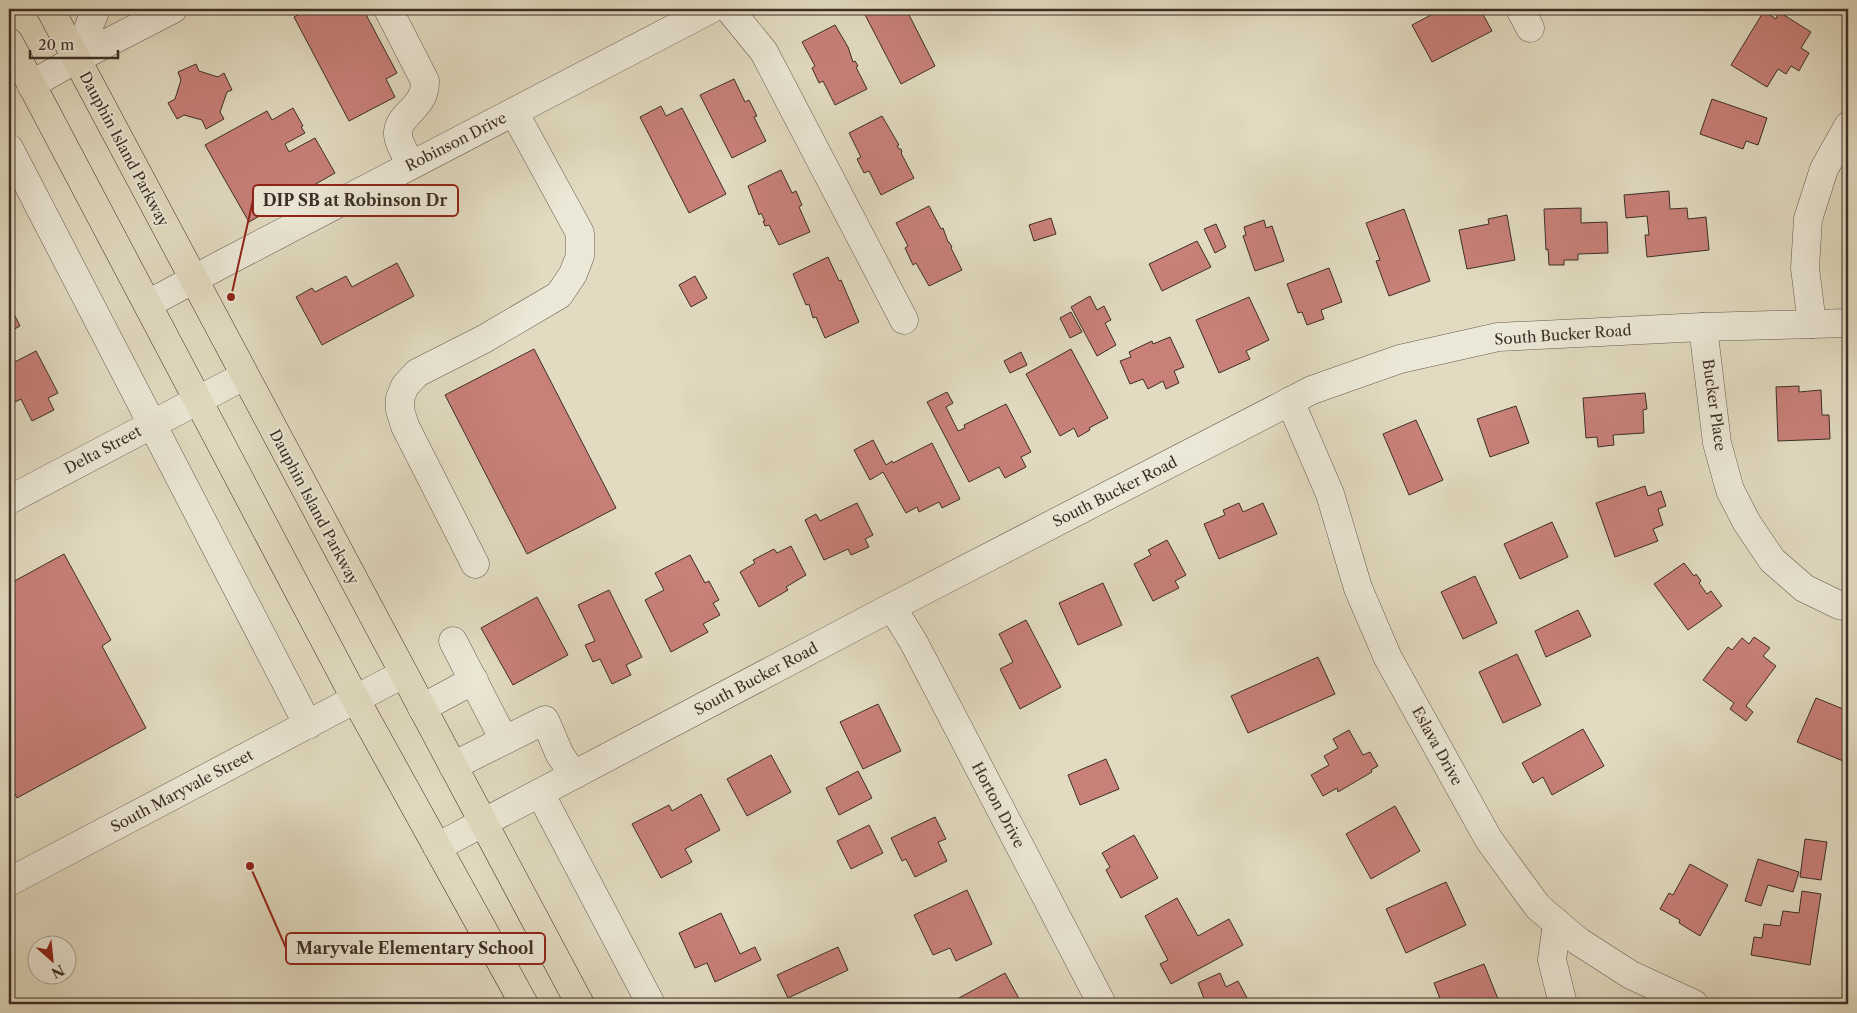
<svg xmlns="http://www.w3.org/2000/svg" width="1857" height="1013" viewBox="0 0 1857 1013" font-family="'Libre Caslon Text',serif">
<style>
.building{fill:#c88079;stroke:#3c2f27}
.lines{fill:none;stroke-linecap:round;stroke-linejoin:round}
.minor-casing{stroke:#665a4e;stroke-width:29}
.major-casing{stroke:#3c2f27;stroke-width:29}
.minor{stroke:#ece8d7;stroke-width:28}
.major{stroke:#e2dbc1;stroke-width:28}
.labels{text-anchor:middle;stroke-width:4;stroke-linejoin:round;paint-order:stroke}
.street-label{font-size:15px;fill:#3c2f27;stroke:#ece8d7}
.leader{fill:none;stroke:#8f2418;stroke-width:2}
.callout-dot{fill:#8f2418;stroke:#ece8d7;stroke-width:2}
.callout{fill:#ece8d7;stroke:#8f2418;stroke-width:2}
.callout-label{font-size:16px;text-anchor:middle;font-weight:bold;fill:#3c2f27}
</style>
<rect width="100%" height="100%" fill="#e2dbc1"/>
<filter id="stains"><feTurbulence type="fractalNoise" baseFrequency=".004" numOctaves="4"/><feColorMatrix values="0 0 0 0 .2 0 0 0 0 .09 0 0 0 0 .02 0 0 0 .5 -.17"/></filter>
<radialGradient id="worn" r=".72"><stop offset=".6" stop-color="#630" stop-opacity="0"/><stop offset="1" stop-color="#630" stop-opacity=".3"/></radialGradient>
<g class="building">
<path d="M309,9h54l34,64 -11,6 9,18 -46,24 -55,-104z"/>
<path d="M862,9h44l29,57 -34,18z"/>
<path d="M1428,9h52l12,22 -60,31 -20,-37 19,-10z"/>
<path d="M1764,11l12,8 3,-7 32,20 -10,16 8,5 -10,18 -8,-5 -5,8 -8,-5 -11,18 -36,-22z"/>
<path d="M835,25l13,22 5,15 2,-1 3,5 -2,1 11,22 -32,16 -12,-24 -4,2 -7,-15 3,-2 -13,-24z"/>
<path d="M196,64l3,7 19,6 6,-4 8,17 -5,2 -7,20 4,7 -18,10 -4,-9 -18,-5 -7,4 -9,-16 7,-4 6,-19 -3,-8z"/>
<path d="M734,79l11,23 4,-2 8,16 -3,1 12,24 -34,17 -32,-63z"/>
<path d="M1712,99l55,19 -9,27 -12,-4 -3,8 -43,-15z"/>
<path d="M661,106l5,10 16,-8 44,86 -37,19 -49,-96z"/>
<path d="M293,108l10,18 -2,1 4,6 -20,11 4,8 26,-14 20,35 -86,49 -44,-77 62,-34 5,9z"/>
<path d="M882,116l17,29 -2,1 2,3h2l1,3 -1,1 13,25 -33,17 -12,-24 -5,2 -7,-14 4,-2 -12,-24z"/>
<path d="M781,170l11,23 4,-2 6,14 -3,2 11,25 -31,13 -10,-20 -4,1 -2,-5h2l-4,-8 -2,2 -11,-29z"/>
<path d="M1669,191l1,18 17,-1 1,11 18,-2 3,33 -62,7 -2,-22h4l-2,-19 -21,2 -2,-23z"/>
<path d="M929,206l12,23 2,-1 5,14h1l3,5 -1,1 11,22 -33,16 -13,-23 -3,2 -8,-17 3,-2 -12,-23z"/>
<path d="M1581,208v15l26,-1 1,31 -30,1v6h-14v5h-15l-1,-16 -2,1 -2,-41z"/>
<path d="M1404,209l26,72 -41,15 -13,-35 4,-1 -14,-37z"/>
<path d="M1507,215l8,45 -48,9 -8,-39 30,-6 -1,-5z"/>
<path d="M1051,218l5,16 -22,7 -5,-16z"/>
<path d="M1264,220l2,8 6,-2 12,35 -29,10 -12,-35 3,-1 -2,-8z"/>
<path d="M1216,224l10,23 -11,6 -11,-24z"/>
<path d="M1197,241l14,26 -49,24 -13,-27z"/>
<path d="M828,257l11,24 2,-1 18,42 -34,16 -9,-21 -3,1 -4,-14 -3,1 -13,-31z"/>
<path d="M397,263l17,33 -92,49 -26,-48 16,-9 3,4 31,-16 6,11z"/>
<path d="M1329,268l13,34 -21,8 3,9 -17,6 -5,-13 -4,1 -11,-29z"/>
<path d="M695,276l12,22 -16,9 -12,-22z"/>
<path d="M1090,296l7,14 7,-4 7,14 -6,3 11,22 -19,11 -26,-49z"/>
<path d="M1249,297l20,43 -23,11 4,8 -31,14 -23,-53z"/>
<path d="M9,304l11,22 -11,6z"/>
<path d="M1071,312l11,20 -12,6 -10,-20z"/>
<path d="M1170,337l14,30 -10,4 5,12 -13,6 -3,-8 -15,8 -5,-10 -13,5 -10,-23 11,-4 -2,-5 23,-11 1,3z"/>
<path d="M534,349l82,159 -89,46 -82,-159z"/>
<path d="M1071,349l37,69 -19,10 1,2 -12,7 -4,-9 -14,8 -34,-62z"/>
<path d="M36,351l22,42 -10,5 6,12 -22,11 -11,-22 -6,3 -6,-12v-25z"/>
<path d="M1021,352l6,13 -17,8 -6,-12z"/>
<path d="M1799,386v6l22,-2 1,25h7l1,24 -52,2 -2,-54z"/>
<path d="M947,392l6,11 -7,4 12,24 7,-3 -1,-3 42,-21 25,48 -10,5 5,10 -21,11 -6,-11 -30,15 -42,-80z"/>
<path d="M1645,393l2,16 -4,1 1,23 -31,2 1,10 -16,2 -1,-10 -11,1 -3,-40z"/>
<path d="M1516,406l13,37 -39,14 -13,-38z"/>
<path d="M1416,420l27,60 -34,15 -26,-61z"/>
<path d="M873,440l13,25 6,-4 1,2 39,-20 28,56 -18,9 -3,-6 -20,10 -2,-5 -11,6 -23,-41 -13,8 -16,-30z"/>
<path d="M1645,486l3,10 13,-5 5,15 -8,3 5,16 -10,4 5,12 -43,16 -19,-54z"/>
<path d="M857,503l16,32 -8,4 4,8 -18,8 -3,-6 -24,11 -19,-40 11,-6 4,7z"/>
<path d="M1239,503l4,9 20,-9 14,31 -58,25 -15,-35 21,-9 -2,-5z"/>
<path d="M1552,522l16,35 -48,22 -16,-35z"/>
<path d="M1167,540l19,35 -11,6 4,7 -26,13 -19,-37 17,-9 -3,-5z"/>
<path d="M791,546l15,29 -20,12 2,3 -29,17 -19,-35 15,-9 -2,-3 21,-11 3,4z"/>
<path d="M64,554l47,86 -9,6 44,82 -129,70 -8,-16v-198z"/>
<path d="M690,555l15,28 4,-2 10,19 -6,3 7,12 -17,9 5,8 -37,20 -26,-52 19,-10 -9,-17z"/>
<path d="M1684,563l10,13 2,-2 5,7 -2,2 8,11 4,-3 11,15 -34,24 -34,-46z"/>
<path d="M1475,576l22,47 -34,16 -22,-47z"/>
<path d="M1103,583l19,42 -44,20 -19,-42z"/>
<path d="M609,590l33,67 -16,8 5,10 -19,9 -12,-25 -7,3 -8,-17 10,-4 -17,-36z"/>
<path d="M537,597l31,58 -55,30 -32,-57z"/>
<path d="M1578,610l13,26 -45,21 -11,-26z"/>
<path d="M1026,620l35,67 -41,22 -20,-40 13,-7 -14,-28z"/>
<path d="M1754,637l16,11 -7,8 13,10 -30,40 7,6 -7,9 -16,-12 4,-6 -31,-23 25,-33 4,3 10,-12 7,6z"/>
<path d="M1517,654l24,51 -38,18 -24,-51z"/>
<path d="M1318,657l17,37 -87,39 -17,-37z"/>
<path d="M1816,698l32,13v52l-51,-21z"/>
<path d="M878,704l23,47 -38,18 -23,-47z"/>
<path d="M1583,729l21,37 -52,29 -9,-18 -10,6 -11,-20z"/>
<path d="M1349,730l14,25 7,-3 8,14 -7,4 1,2 -34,20 -1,-4 -14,8 -12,-21 18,-10 -5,-9 14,-8 -5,-9z"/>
<path d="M771,755l20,37 -44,24 -20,-37z"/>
<path d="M1106,759l13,30 -39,16 -12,-30z"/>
<path d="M858,771l14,27 -33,17 -13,-27z"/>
<path d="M701,794l19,36 -35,19 7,13 -31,16 -29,-54 37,-19 3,6z"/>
<path d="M1395,806l25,45 -49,28 -25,-45z"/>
<path d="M935,817l11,22 -8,3 9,19 -32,16 -9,-18 -4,2 -11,-23z"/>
<path d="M869,825l14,28 -32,16 -14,-28z"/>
<path d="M1134,835l24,43 -37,20 -15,-28 4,-3 -8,-14z"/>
<path d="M1805,839l22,3 -6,38 -21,-3z"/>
<path d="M1758,859l41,13 -6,20 -25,-7 -7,21 -16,-5z"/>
<path d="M1690,864l38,21 -28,51 -21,-13 1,-3 -20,-11 9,-16 4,2z"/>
<path d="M1446,882l20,43 -60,28 -20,-44z"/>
<path d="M967,890l25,54 -36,17 -6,-13 -17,7 -19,-40z"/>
<path d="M1802,891l19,3 -11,71 -59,-10 3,-18 8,1 2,-14 16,2 3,-15 16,2z"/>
<path d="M1177,898l21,38 31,-17 14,26 -72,39 -11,-20 8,-4 -23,-44z"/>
<path d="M721,913l19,41 15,-7 6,13 -46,22 -8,-19 -12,5 -16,-35z"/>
<path d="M838,947l10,23 -60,28 -11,-23z"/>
<path d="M1484,964l16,40h-58l-8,-21z"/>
<path d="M1005,973l17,31h-62l-3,-5z"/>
<path d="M1220,973l6,14 12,-6 9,17 -6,2 2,4h-37l-8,-21z"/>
</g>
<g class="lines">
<g class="minor-casing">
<g id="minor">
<path d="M388,9l37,72c1,26 -26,33 -27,51 -1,10 9,24 13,33"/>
<path d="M729,9l35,43 140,268"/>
<path d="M1520,9l10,19"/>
<path d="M76,59l20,-50"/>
<path d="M31,85l45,-26 97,-50"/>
<path d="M9,148l299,577"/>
<path d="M148,304l76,-41 487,-254"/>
<path d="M1812,324l-7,-56 3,-49 16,-50 24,-43"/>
<path d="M1703,327l14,116 13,47 17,33 25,37 32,28 35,17 9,2"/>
<path d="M1290,401l40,93 28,94 30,70 101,182 49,67 40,34 53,34 63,29"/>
<path d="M9,500l235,-124"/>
<path d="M475,564l-70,-138 -5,-16v-12l5,-12 12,-13 67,-34 75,-44 14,-21 7,-18v-23l-66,-121"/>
<path d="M892,607l21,34 189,363"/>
<path d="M453,641l51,99"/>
<path d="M422,708l52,-28"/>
<path d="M453,766l92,-46 15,35 14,20"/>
<path d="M540,793l111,211"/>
<path d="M437,847l455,-240 420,-217 88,-31 98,-22 205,-10 145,-4"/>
<path d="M9,882l394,-208"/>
<path d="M1557,923l-5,37 11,44"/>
</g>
</g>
<g class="major-casing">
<g id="major">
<path d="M50,9l530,995"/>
<path d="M9,42l347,658 168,304"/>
</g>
</g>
<use href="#minor" class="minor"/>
<use href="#major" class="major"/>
</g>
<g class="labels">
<g class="street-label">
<text transform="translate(456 142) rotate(-27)" y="5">Robinson Drive</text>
<text transform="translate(124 149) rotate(62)" y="5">Dauphin Island Parkway</text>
<text transform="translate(1563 335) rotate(-4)" y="5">South Bucker Road</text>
<text transform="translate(1714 405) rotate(82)" y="5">Bucker Place</text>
<text transform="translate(103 450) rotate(-28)" y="5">Delta Street</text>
<text transform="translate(1115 492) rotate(-27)" y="5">South Bucker Road</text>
<text transform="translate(314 507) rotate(62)" y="5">Dauphin Island Parkway</text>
<text transform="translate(756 679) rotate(-28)" y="5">South Bucker Road</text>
<text transform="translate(1437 746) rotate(61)" y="5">Eslava Drive</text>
<text transform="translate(182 791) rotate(-28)" y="5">South Maryvale Street</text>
<text transform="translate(998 805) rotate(62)" y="5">Horton Drive</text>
</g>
</g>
<path class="leader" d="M231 297L253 200M250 866L286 948"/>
<g class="callout-dot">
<circle cx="231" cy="297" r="5"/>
<circle cx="250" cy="866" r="5"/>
</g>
<g class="callout">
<rect x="253" y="185" width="205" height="31" rx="5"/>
<rect x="286" y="933" width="259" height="31" rx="5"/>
</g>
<g class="callout-label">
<text x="355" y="206">DIP SB at Robinson Dr</text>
<text x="415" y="954">Maryvale Elementary School</text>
</g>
<rect width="1857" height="1013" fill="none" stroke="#e2dbc1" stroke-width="30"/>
<rect x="10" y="10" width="1837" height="993" fill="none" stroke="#3c2f27" stroke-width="2.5"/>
<rect x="15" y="15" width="1827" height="983" fill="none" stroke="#3c2f27"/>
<g transform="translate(52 960) rotate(153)"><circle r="24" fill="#ece8d7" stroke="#a69e91"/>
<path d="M0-4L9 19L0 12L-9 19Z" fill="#8f2418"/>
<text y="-8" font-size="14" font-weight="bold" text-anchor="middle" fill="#3c2f27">N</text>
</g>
<path d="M30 50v8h88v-8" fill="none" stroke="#3c2f27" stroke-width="2.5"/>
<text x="38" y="50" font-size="15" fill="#3c2f27" stroke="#ece8d7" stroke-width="4" paint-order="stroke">20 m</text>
<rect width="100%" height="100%" filter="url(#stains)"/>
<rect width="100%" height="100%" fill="url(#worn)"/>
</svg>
